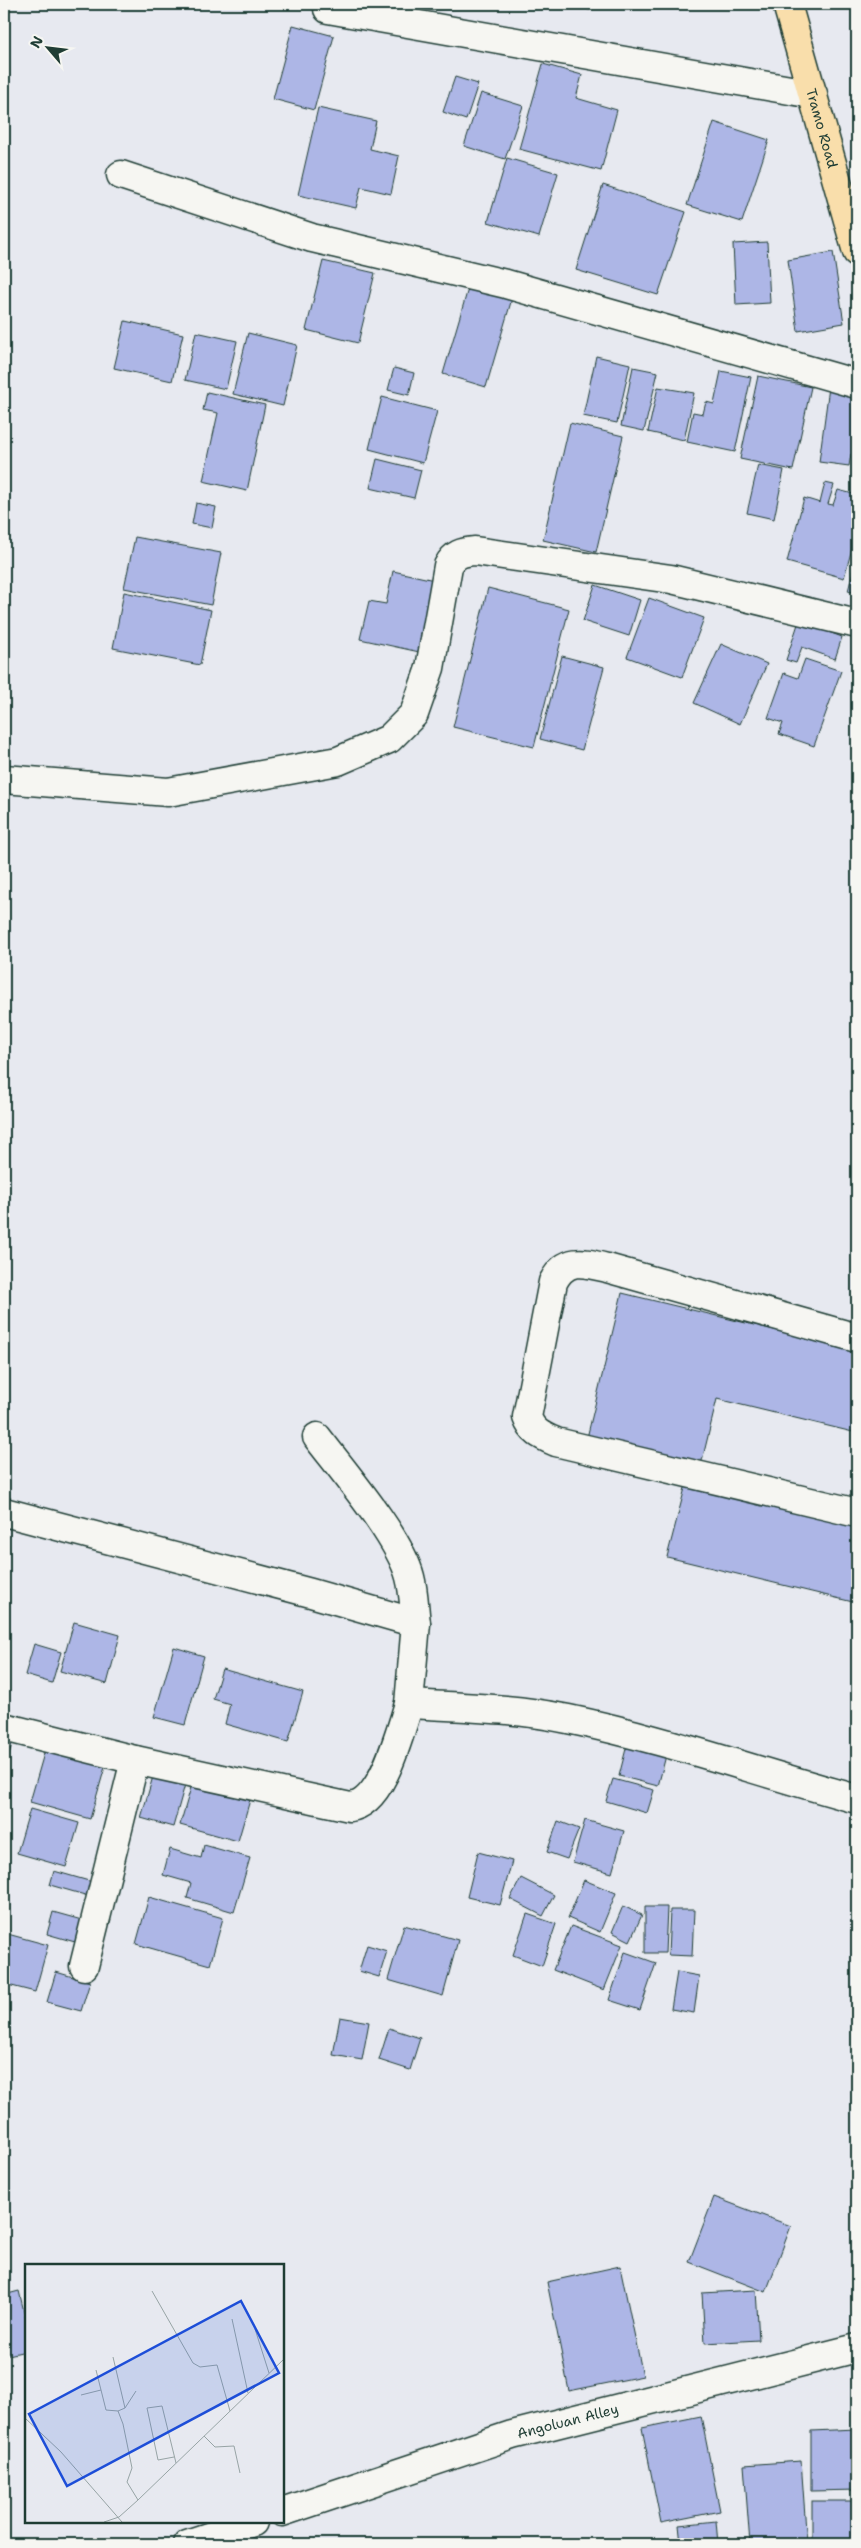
<svg xmlns="http://www.w3.org/2000/svg" width="861" height="2548" viewBox="0 0 861 2548" font-family="'Shantell Sans',sans-serif">
<style>
.building{fill:#adb6e6;stroke:#1f3d34}
.lines{fill:none;stroke-linecap:round;stroke-linejoin:round}
.minor-casing{stroke:#1f3d34;stroke-width:31}
.major-casing{stroke:#1f3d34;stroke-width:31}
.minor{stroke:#f6f6f2;stroke-width:28}
.major{stroke:#f9deab;stroke-width:28}
.labels{text-anchor:middle;stroke-width:4;stroke-linejoin:round;paint-order:stroke}
.street-label{font-size:14px;fill:#1f3d34;stroke:#f6f6f2}
.inset-road{fill:none;stroke:#97a4a5;stroke-width:1}
.view{fill:#1d4ed8;fill-opacity:0.15;stroke:#1d4ed8;stroke-width:2.5}
.inset-edge{fill:none;stroke:#1f3d34;stroke-width:2.5}
</style>
<rect width="100%" height="100%" fill="#e7e9f0"/>
<filter id="ink" filterUnits="userSpaceOnUse"><feTurbulence type="fractalNoise" baseFrequency=".02" numOctaves="2"/><feDisplacementMap in="SourceGraphic" scale="10" xChannelSelector="R" yChannelSelector="G"/><feConvolveMatrix kernelMatrix="1 2 1 2 8 2 1 2 1" color-interpolation-filters="sRGB"/></filter>
<g filter="url(#ink)">
<g class="building">
<path d="M552,4h39l-1,6z"/>
<path d="M293,25l41,11 -20,74 -41,-11z"/>
<path d="M543,64l39,11 -6,23 41,12 -16,61 -82,-22z"/>
<path d="M455,77l23,7 -12,36 -23,-8z"/>
<path d="M481,93l42,13 -18,53 -41,-13z"/>
<path d="M318,108l58,13 -6,28 29,7 -8,38 -30,-7 -5,21 -58,-13z"/>
<path d="M714,122l55,18 -27,82 -55,-17z"/>
<path d="M507,158l51,15 -19,64 -51,-15z"/>
<path d="M603,185l83,27 -28,83 -82,-25z"/>
<path d="M767,242l3,61 -34,2 -3,-61z"/>
<path d="M833,252l11,71 -46,8 -10,-71z"/>
<path d="M323,261l52,12 -17,70 -52,-13z"/>
<path d="M470,282l43,13 -27,92 -43,-13z"/>
<path d="M125,321l58,13 -11,47 -58,-13z"/>
<path d="M196,332l41,9 -11,48 -41,-9z"/>
<path d="M248,333l49,12 -14,61 -50,-12z"/>
<path d="M596,356l34,8 -13,59 -34,-7z"/>
<path d="M633,367l25,5 -14,59 -23,-5z"/>
<path d="M394,368l20,5 -5,22 -21,-5z"/>
<path d="M721,371l30,6 -16,75 -48,-10 6,-30 10,2 3,-12 8,2z"/>
<path d="M758,376l53,11 -18,83 -53,-11z"/>
<path d="M658,387l36,6 -10,47 -36,-8z"/>
<path d="M829,387l28,4v64l-6,-1 -2,12 -30,-4z"/>
<path d="M207,392l58,13 -18,86 -44,-10 15,-68 -15,-3z"/>
<path d="M382,397l55,14 -14,52 -54,-14z"/>
<path d="M570,423l53,13 -27,116 -53,-12z"/>
<path d="M377,459l44,11 -7,28 -44,-10z"/>
<path d="M758,465l26,5 -10,49 -27,-6z"/>
<path d="M825,483l9,2 -6,19 5,1 5,-15 19,5 -2,16h2v19l-13,48 -57,-16 17,-64 16,5z"/>
<path d="M196,503l20,4 -4,21 -20,-4z"/>
<path d="M135,537l86,16 -10,52 -87,-17z"/>
<path d="M857,556v37l-9,-2z"/>
<path d="M393,571l46,10 -15,72 -64,-14 9,-38 17,3z"/>
<path d="M595,585l45,15 -11,36 -46,-15z"/>
<path d="M488,588l81,21 -35,138 -81,-20z"/>
<path d="M124,592l87,18 -11,55 -87,-17z"/>
<path d="M649,598l55,20 -22,59 -55,-20z"/>
<path d="M799,621l43,16 -7,22 -33,-12 -6,16 -10,-3z"/>
<path d="M721,644l46,20 -27,60 -46,-21z"/>
<path d="M562,656l42,11 -22,83 -42,-11z"/>
<path d="M805,659l36,12 -27,75 -35,-12 4,-11 -15,-5 16,-45 14,5z"/>
<path d="M622,1293l235,57v83l-140,-34 -17,70 -114,-27z"/>
<path d="M686,1484l171,42v77l-190,-46z"/>
<path d="M74,1622l46,13 -13,49 -47,-13z"/>
<path d="M34,1644l27,8 -9,31 -27,-8z"/>
<path d="M174,1647l30,9 -19,69 -31,-8z"/>
<path d="M222,1669l81,23 -15,50 -63,-18 5,-20 -17,-5z"/>
<path d="M4,1731l11,3 -11,37z"/>
<path d="M629,1737l39,11 -10,38 -39,-10z"/>
<path d="M47,1743l60,17 -17,59 -60,-17z"/>
<path d="M154,1773l32,8 -13,46 -32,-9z"/>
<path d="M194,1777l58,16 -14,48 -58,-16z"/>
<path d="M613,1779l41,11 -7,23 -41,-12z"/>
<path d="M30,1809l49,14 -13,44 -49,-14z"/>
<path d="M585,1820l39,11 -12,42 -39,-11z"/>
<path d="M558,1821l21,8 -12,30 -20,-7z"/>
<path d="M204,1845l46,13 -16,54 -47,-14 4,-15 -28,-8 7,-26 31,9z"/>
<path d="M478,1852l34,9 -12,44 -33,-8z"/>
<path d="M54,1871l42,12 -4,14 -42,-12z"/>
<path d="M521,1878l33,17 -11,21 -33,-17z"/>
<path d="M584,1880l32,13 -16,39 -32,-14z"/>
<path d="M149,1897l74,21 -13,47 -74,-21z"/>
<path d="M623,1906l19,9 -12,26 -18,-9z"/>
<path d="M645,1907h22l-2,46h-20z"/>
<path d="M670,1910h24l-2,46 -24,-1z"/>
<path d="M53,1912l36,10 -7,22 -35,-10z"/>
<path d="M527,1914l29,10 -14,42 -29,-11z"/>
<path d="M404,1925l54,15 -15,56 -55,-16z"/>
<path d="M571,1926l51,19 -18,45 -51,-20z"/>
<path d="M4,1933l44,12 -13,47 -31,-8z"/>
<path d="M367,1945l20,6 -8,26 -20,-6z"/>
<path d="M625,1952l31,11 -16,47 -31,-10z"/>
<path d="M56,1972l34,10 -9,29 -34,-9z"/>
<path d="M677,1972l22,4 -5,37 -23,-4z"/>
<path d="M340,2017l29,5 -7,38 -29,-5z"/>
<path d="M389,2028l31,10 -10,32 -31,-10z"/>
<path d="M714,2197l77,29 -25,66 -77,-30z"/>
<path d="M620,2266l23,110 -74,15 -22,-109z"/>
<path d="M756,2290l3,50 -54,3 -3,-50z"/>
<path d="M19,2291l7,29v31l-22,5v-61z"/>
<path d="M701,2416l19,95 -59,12 -19,-95z"/>
<path d="M857,2429v61l-46,1v-60z"/>
<path d="M801,2461l6,83h-57l-6,-79z"/>
<rect x="812" y="2501" width="45" height="43"/>
<path d="M716,2521l2,23h-37l-2,-19z"/>
</g>
<g class="lines">
<g class="minor-casing">
<g id="minor">
<path d="M328,9l485,85"/>
<path d="M121,175l191,63 194,46 351,100"/>
<path d="M4,779l164,13 170,-31 51,-22 25,-25 16,-46 18,-102c6,-12 14,-14 27,-15l196,28 186,45"/>
<path d="M857,1338l-250,-70c-24,-6 -41,-11 -54,14l-26,135c5,15 15,19 29,25l301,71"/>
<path d="M317,1437c26,34 83,101 93,140 4,15 4,31 6,46"/>
<path d="M4,1512l307,81 105,30 -7,81"/>
<path d="M4,1727l131,33 215,47c33,-3 50,-76 59,-103 53,3 107,4 159,15 98,20 193,54 289,80"/>
<path d="M84,1966l51,-206"/>
<path id="s1" d="M282,2512l230,-77 345,-87"/>
<path d="M187,2544l66,-22"/>
</g>
</g>
<g class="major-casing">
<g id="major">
<path id="s2" d="M787,4l70,248"/>
</g>
</g>
<use href="#minor" class="minor"/>
<use href="#major" class="major"/>
</g>
</g>
<g class="labels">
<g class="street-label">
<text dy="5" stroke="none"><textPath href="#s2" startOffset="129">Tramo Road</textPath></text>
<text dy="5" stroke="none"><textPath href="#s1" startOffset="300">Angoluan Alley</textPath></text>
</g>
</g>
<g transform="translate(25 2264)">
<rect width="259" height="259" fill="#e7e9f0"/>
<path class="inset-road" d="M127,27l41,72 7,4 17,-2 13,46M207,55l16,74M230,65l14,44M88,93l12,51 -7,3M71,106l10,40 12,1 5,13 9,44 -5,14 11,18M56,131l20,-5M100,144l11,-17M0,154l36,34 61,70M179,172l11,11 19,-1 6,27M149,193l-16,3 -11,-52 15,-2 14,57M79,258l15,-5 19,-17 146,-141"/>
<path class="view" d="M216,37l38,72 -212,113 -38,-72z"/>
<rect width="259" height="259" class="inset-edge"/>
</g>
<rect width="861" height="2548" fill="none" stroke="#f6f6f2" stroke-width="20"/>
<rect x="10" y="10" width="841" height="2528" fill="none" stroke="#1f3d34" stroke-width="2" filter="url(#ink)"/>
<g transform="translate(48 48) rotate(298)" stroke="#f6f6f2" stroke-width="4" paint-order="stroke">
<path d="M0-4L9 19L0 12L-9 19Z" fill="#1f3d34"/>
<text y="-8" font-size="14" font-weight="bold" text-anchor="middle" fill="#1f3d34">N</text>
</g>
</svg>
